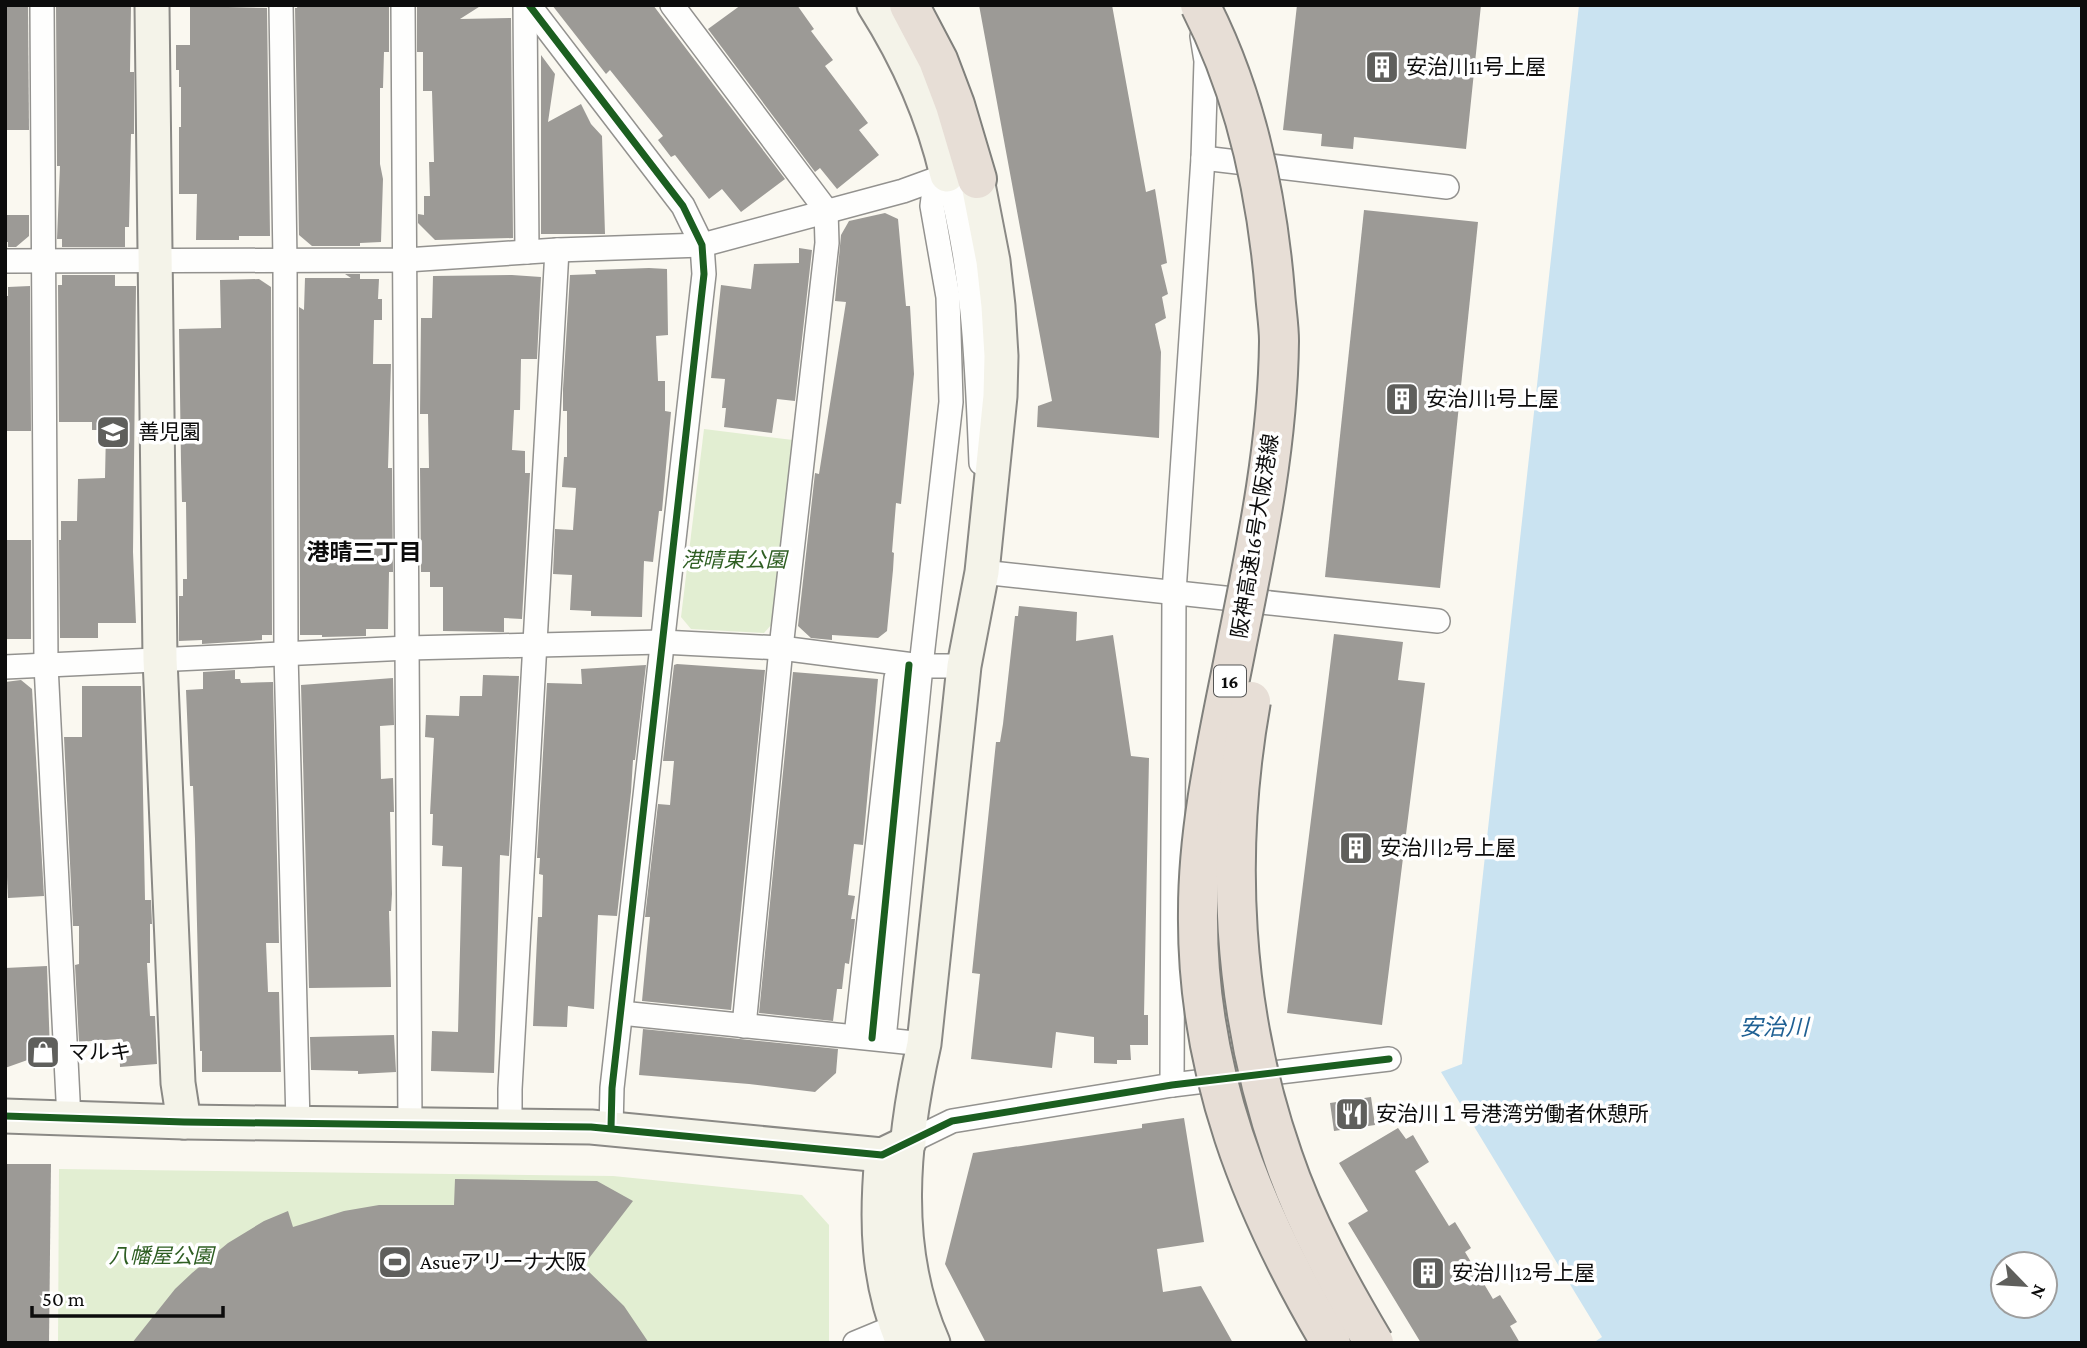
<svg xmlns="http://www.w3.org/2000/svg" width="2087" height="1348" viewBox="0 0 2087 1348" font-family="'Crimson Pro','Noto Sans JP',serif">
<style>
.green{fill:#e2eed2}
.water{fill:#cae3f1;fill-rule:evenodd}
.building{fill:#9c9a96}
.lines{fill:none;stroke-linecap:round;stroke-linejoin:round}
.street-casing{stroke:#93928f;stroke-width:26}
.secondary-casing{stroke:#8a8985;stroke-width:37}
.highway-casing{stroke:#80807c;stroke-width:42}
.street{stroke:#fefefd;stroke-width:23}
.secondary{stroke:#f4f3e9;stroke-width:33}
.highway{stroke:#e7ded6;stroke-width:38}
.highway-bridge-casing{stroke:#80807c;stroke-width:42;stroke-linecap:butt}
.highway-bridge{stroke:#e7ded6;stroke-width:38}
.cycleway-casing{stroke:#fff;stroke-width:11}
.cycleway{stroke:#1b5e20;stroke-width:7}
.labels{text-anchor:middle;stroke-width:7;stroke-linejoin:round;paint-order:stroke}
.shield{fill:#fff;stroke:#555;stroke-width:2}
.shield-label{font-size:19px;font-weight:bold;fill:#0c0c0c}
.poi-label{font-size:21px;fill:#0c0c0c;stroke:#fff;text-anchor:start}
.street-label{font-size:21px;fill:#0c0c0c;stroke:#fff}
.park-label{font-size:21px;font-style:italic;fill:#2e5e22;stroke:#fff}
.neighbourhood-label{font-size:23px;font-weight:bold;fill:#0c0c0c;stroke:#fff}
.water-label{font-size:23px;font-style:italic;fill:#1f6093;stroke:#fff}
</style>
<rect width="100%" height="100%" fill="#faf8f0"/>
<g class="green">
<path d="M704,429l89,11 -21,184 -8,9 -73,-4 -10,-12z"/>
<path d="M59,1169l554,7 189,19 27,30v118h-771z"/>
</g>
<path class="water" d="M1579,5h503v1338h-485l-1,-2 6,-4 -161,-265 21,-8zM2003,1264h42v42h-42z"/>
<g class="building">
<path d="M5,5h23l1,125h-24z"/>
<path d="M56,5l75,2 -1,65h4v62h-3l-2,93h-4v20h-63v-8h-5l3,-73h-3z"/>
<path d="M298,5h91v47h-5l-1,36h-3v76l3,15 -2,63 -21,1v3h-48l-13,-11 -4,-227h2z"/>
<path d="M417,5h65l-22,14 51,-1 2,220 -78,2 -17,-17v-9l6,1v-19h6l-1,-34h5l-2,-71h-9v-39h-6z"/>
<path d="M552,5h101l132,174 -44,33 -19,-23 -13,10 -34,-44 -4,2 -13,-17 5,-4 -53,-66 -4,4z"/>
<path d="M741,5h56l17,24 -3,2 22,29 -8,6 43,57 -9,7 20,25 -42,34 -17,-21 -5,4 -107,-143z"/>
<path d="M979,5h133l34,187 9,-3 12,74 -6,2 7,29 -6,3 4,21 -11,6 6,28 -2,86 -122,-11 1,-21 14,-5z"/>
<path d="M1297,5h184l-15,144 -112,-12 -1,12 -32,-3 1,-12 -39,-4z"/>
<path d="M190,6l77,2 3,228h-31v4h-43l1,-46h-18v-67h2v-40h-2v-17h-3v-25h14z"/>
<path d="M541,55l14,19 -7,48 33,-18 10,20 11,12 3,98h-64z"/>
<path d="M1364,210l114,12 -38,366 -115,-11z"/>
<path d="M885,213l13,6 8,87h4l4,68 -13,130 -5,-1 -4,49 2,1 -1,17 -6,61 -9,7 -46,-3v5l-21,-2 -13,-12 17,-153 4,1 27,-172 -11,-1 6,-66 8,-14z"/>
<path d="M5,215h24v21l-13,11h-8v-5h-3z"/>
<path d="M799,248l13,2 -17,151 -18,-2 -5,34 -48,-6 2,-19h-4l3,-29 -14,-1 10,-93 30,4 3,-25 45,-1z"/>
<path d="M649,268l18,1 1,66 -12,1 2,45h7v30l6,1 -9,99h-3l-6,51 -9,-1 -2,56 -51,-1v-5l-21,-1 2,-35 -19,-1 2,-45 18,1 3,-42 -14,-1 2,-30h3v-46h-4v-22l7,-114 26,-1 -1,-4z"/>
<path d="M345,274h15v5h19l-1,20h4v21h-8l-1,44h18l-3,104h4l1,104h-4l-1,57h-22v7l-44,1v-2h-22l-1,-328 5,3 1,-32h46z"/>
<path d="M62,275h53v11h21l-3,266 3,71h-38v15h-38l-1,-98h2v-19h16l1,-42 27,-1 1,-48h-14v-8h-33l-1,-137h4z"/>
<path d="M512,275l29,2 -4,82h-16l-1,51h-6l-2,40 13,1v22h5l-8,146 -18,-1v14l-61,-1v-44h-13v-15h-9l-1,-104h9l-1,-54h-8l1,-96h11l1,-42z"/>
<path d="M259,279l12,8 1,348h-10v5l-60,4v-4l-23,1v-45h4v-17h4l-1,-77h-4l-1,-40 -2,-133 42,-1 -1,-48z"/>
<path d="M30,286l1,145h-26v-135h3v-9z"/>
<path d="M5,540h26v99h-24z"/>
<path d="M1019,606l58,6 -1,29 37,-6 18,121 18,2 -5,257h4v30h-18l1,15h-14v4l-23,-1v-26l-38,-5 -4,36 -81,-9 9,-85 -8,-1 24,-231h4l3,-18 12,-108h3z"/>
<path d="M1334,634l69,8 -5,38 27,3 -43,342 -95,-12z"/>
<path d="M677,664l88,6 -34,340 -89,-9 8,-84h-5l13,-113 12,1 4,-44h-11l11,-96z"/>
<path d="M646,665l-11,95h-2l-2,32 -14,124 -19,-1 -4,94 -26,-3 -1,21 -34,-1 5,-109h4l1,-42 -4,-1 1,-16h-3l10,-175 35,1 -1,-15z"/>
<path d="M235,670v9h5l1,4 32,-1 6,261h-13l2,49h11l2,80h-79v-21h-2l-5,-212 -2,-53h-3l-4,-96 17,-1v-17z"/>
<path d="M793,672l85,7 -15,166 -9,-1 -6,51 7,1 -4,23h4l-1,9 -5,36 -4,-1 -3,26h-5l-4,32 -74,-8z"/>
<path d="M483,675l36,1 -10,180 -9,-1 -6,218 -63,-2 1,-40 26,1 4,-165 -20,-1 1,-20 -11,-1 1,-31h-3l4,-76 -9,-1 1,-22 33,1 1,-20h22z"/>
<path d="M393,678l1,47 -14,1 1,53 12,-1 1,34h-4l2,82 -1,17h-2l2,76 -82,1 -8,-303z"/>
<path d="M21,680l11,9 12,207 -36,2 -3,-62v-154z"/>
<path d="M82,686h59l4,214h6l1,24h-2v39h-3l3,53h5l2,48 -37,3 -1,-28 -40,3 -4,-77 4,-1v-38h-6l-9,-189h18z"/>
<path d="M47,966l3,86 -45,16v-100z"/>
<path d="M643,1029l195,20 -2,24 -21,19 -66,-8 -110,-9z"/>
<path d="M394,1035l2,37 -38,2v-3l-47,-1 -1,-33z"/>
<path d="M1371,1097l4,28 -41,6 -4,-28z"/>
<path d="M1184,1118l20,124 -47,7 6,43 38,-6 32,57h-247l-41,-79 28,-111 169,-25v-4z"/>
<path d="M1398,1128l8,11 7,-4 16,27 -14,9 34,55 6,-4 16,26 -6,4 28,47 7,-4 17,27 -7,4 10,17h-99l-73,-120 20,-12 -29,-48z"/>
<path d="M5,1164h46l-2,179h-44z"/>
<path d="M455,1179l142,2 36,20 -50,65 41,40 25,37h-517l43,-54 17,-16 36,-30 36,-22 24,-10 5,16 51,-16 35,-6h75z"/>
</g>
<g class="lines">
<g class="street-casing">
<g id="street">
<path d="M42,5l4,660 23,454"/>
<path d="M281,5l4,256 1,392 12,470"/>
<path d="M403,5l7,1119"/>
<path d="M525,5l2,247"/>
<path d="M529,5l154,201 19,39 2,29 -92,814 -1,40"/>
<path d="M672,5l154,205 1,33 -46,405 -37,378"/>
<path d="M1203,158l244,29"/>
<path d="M947,175c27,93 30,192 34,288"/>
<path d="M5,261l401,-1 151,-10 145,-5 201,-54 44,-16"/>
<path d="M982,572l456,49"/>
<path d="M5,667l403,-19 254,-6 119,6 140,18h43"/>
<path d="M621,1013l303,31"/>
<path d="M856,1036l40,-358"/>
<path d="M884,1039l37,-373 30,-264 -3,-105 -16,-91 1,-8 14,-23"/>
<path d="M1172,1085l2,-493 29,-434 3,-97 -4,-25"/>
<path d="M510,1125v-36l47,-839"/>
<path d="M909,1142l43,-21 220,-36 217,-26"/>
<path d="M855,1343l41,-17"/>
</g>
</g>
<g class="secondary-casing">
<g id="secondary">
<path d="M152,5l8,654 18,424 6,39"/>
<path d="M874,5c33,52 59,110 73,170"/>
<path d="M5,1116l179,6 407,5 291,28 27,-13"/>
<path d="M882,1155c-6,67 -5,124 21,188"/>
<path d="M933,1343c-42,-95 -31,-201 -9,-299l40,-378 18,-94 18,-176 1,-40 -3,-50 -5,-45 -16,-82"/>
</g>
</g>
<g class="highway-casing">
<path id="highway" d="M909,5l29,55 17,45 22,74"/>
</g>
<use href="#street" class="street"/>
<use href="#secondary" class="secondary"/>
<use href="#highway" class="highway"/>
<g class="highway-bridge-casing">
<g id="highway-bridge">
<path d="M1200,5c45,88 67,189 75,287 1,16 4,33 4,49 -1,102 -22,203 -42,302 -17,88 -39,178 -39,268 -2,159 53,297 133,432"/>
<path d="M1251,701c-27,151 -19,310 32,456 22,65 56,127 91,186"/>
</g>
</g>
<use href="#highway-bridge" class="highway-bridge"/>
<g class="cycleway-casing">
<g id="cycleway">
<path d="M529,5l154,201 19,39 2,29 -92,814 -1,40"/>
<path d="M872,1038l37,-373"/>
<path d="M5,1116l179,6 407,5 291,28 70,-34 220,-36 217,-26"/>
</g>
</g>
<use href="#cycleway" class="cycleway"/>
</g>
<defs>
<g id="building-square" transform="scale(1.75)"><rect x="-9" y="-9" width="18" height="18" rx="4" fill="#5f5f5c" stroke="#fff"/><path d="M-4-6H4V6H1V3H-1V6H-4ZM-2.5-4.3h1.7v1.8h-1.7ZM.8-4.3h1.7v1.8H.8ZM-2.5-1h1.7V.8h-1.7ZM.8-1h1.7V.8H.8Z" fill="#fff"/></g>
<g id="school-square" transform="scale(1.75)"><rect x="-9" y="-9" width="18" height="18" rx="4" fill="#5f5f5c" stroke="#fff"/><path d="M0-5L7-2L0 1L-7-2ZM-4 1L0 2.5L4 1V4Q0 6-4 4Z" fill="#fff"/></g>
<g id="shop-square" transform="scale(1.75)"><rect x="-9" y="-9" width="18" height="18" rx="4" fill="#5f5f5c" stroke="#fff"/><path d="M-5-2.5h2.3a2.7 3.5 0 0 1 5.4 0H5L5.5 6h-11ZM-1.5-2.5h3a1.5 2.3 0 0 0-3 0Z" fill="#fff"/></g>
<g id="restaurant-square" transform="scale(1.75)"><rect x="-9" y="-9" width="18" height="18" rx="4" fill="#5f5f5c" stroke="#fff"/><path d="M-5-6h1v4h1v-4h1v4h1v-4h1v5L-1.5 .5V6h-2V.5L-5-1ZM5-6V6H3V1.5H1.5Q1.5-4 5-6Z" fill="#fff"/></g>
<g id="stadium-square" transform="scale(1.75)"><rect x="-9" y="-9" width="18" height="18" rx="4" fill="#5f5f5c" stroke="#fff"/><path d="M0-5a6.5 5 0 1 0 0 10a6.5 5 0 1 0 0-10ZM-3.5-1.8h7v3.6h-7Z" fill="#fff"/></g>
</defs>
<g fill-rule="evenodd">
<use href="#building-square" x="1382" y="67"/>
<use href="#building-square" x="1402" y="399"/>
<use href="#school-square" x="113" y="432"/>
<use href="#building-square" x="1356" y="848"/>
<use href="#shop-square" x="43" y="1052"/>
<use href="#restaurant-square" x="1352" y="1114"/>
<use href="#stadium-square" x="395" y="1262"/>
<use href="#building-square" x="1428" y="1273"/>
</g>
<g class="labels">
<rect class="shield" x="1214" y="665.5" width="32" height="31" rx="5"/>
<g class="shield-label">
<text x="1230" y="688">16</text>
</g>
<g class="poi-label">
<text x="1406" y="74">安治川11号上屋</text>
<text x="1426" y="406">安治川1号上屋</text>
<text x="138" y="439">善児園</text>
<text x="1380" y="855">安治川2号上屋</text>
<text x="68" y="1059">マルキ</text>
<text x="1376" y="1121">安治川１号港湾労働者休憩所</text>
<text x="420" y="1269">Asueアリーナ大阪</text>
<text x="1452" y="1280">安治川12号上屋</text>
</g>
<g class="street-label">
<text transform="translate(1255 536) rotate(-81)" y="7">阪神高速16号大阪港線</text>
</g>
<g class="park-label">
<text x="734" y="567">港晴東公園</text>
<text x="161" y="1263">八幡屋公園</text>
</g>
<g class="neighbourhood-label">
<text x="364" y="560">港晴三丁目</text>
</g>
<g class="water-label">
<text x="1774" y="1035">安治川</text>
</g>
</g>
<rect width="2087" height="1348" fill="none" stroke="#0c0c0c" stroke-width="14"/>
<g transform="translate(2024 1285) rotate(115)"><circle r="33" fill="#ffffff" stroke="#9e9e9e" stroke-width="2"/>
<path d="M0-5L12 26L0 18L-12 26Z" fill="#5f5f5c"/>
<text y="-10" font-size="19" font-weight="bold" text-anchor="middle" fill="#0c0c0c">N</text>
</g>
<path d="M32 1306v10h191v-10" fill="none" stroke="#0c0c0c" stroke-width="3.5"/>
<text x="42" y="1306" font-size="21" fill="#0c0c0c" stroke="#ffffff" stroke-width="5" paint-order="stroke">50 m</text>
</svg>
